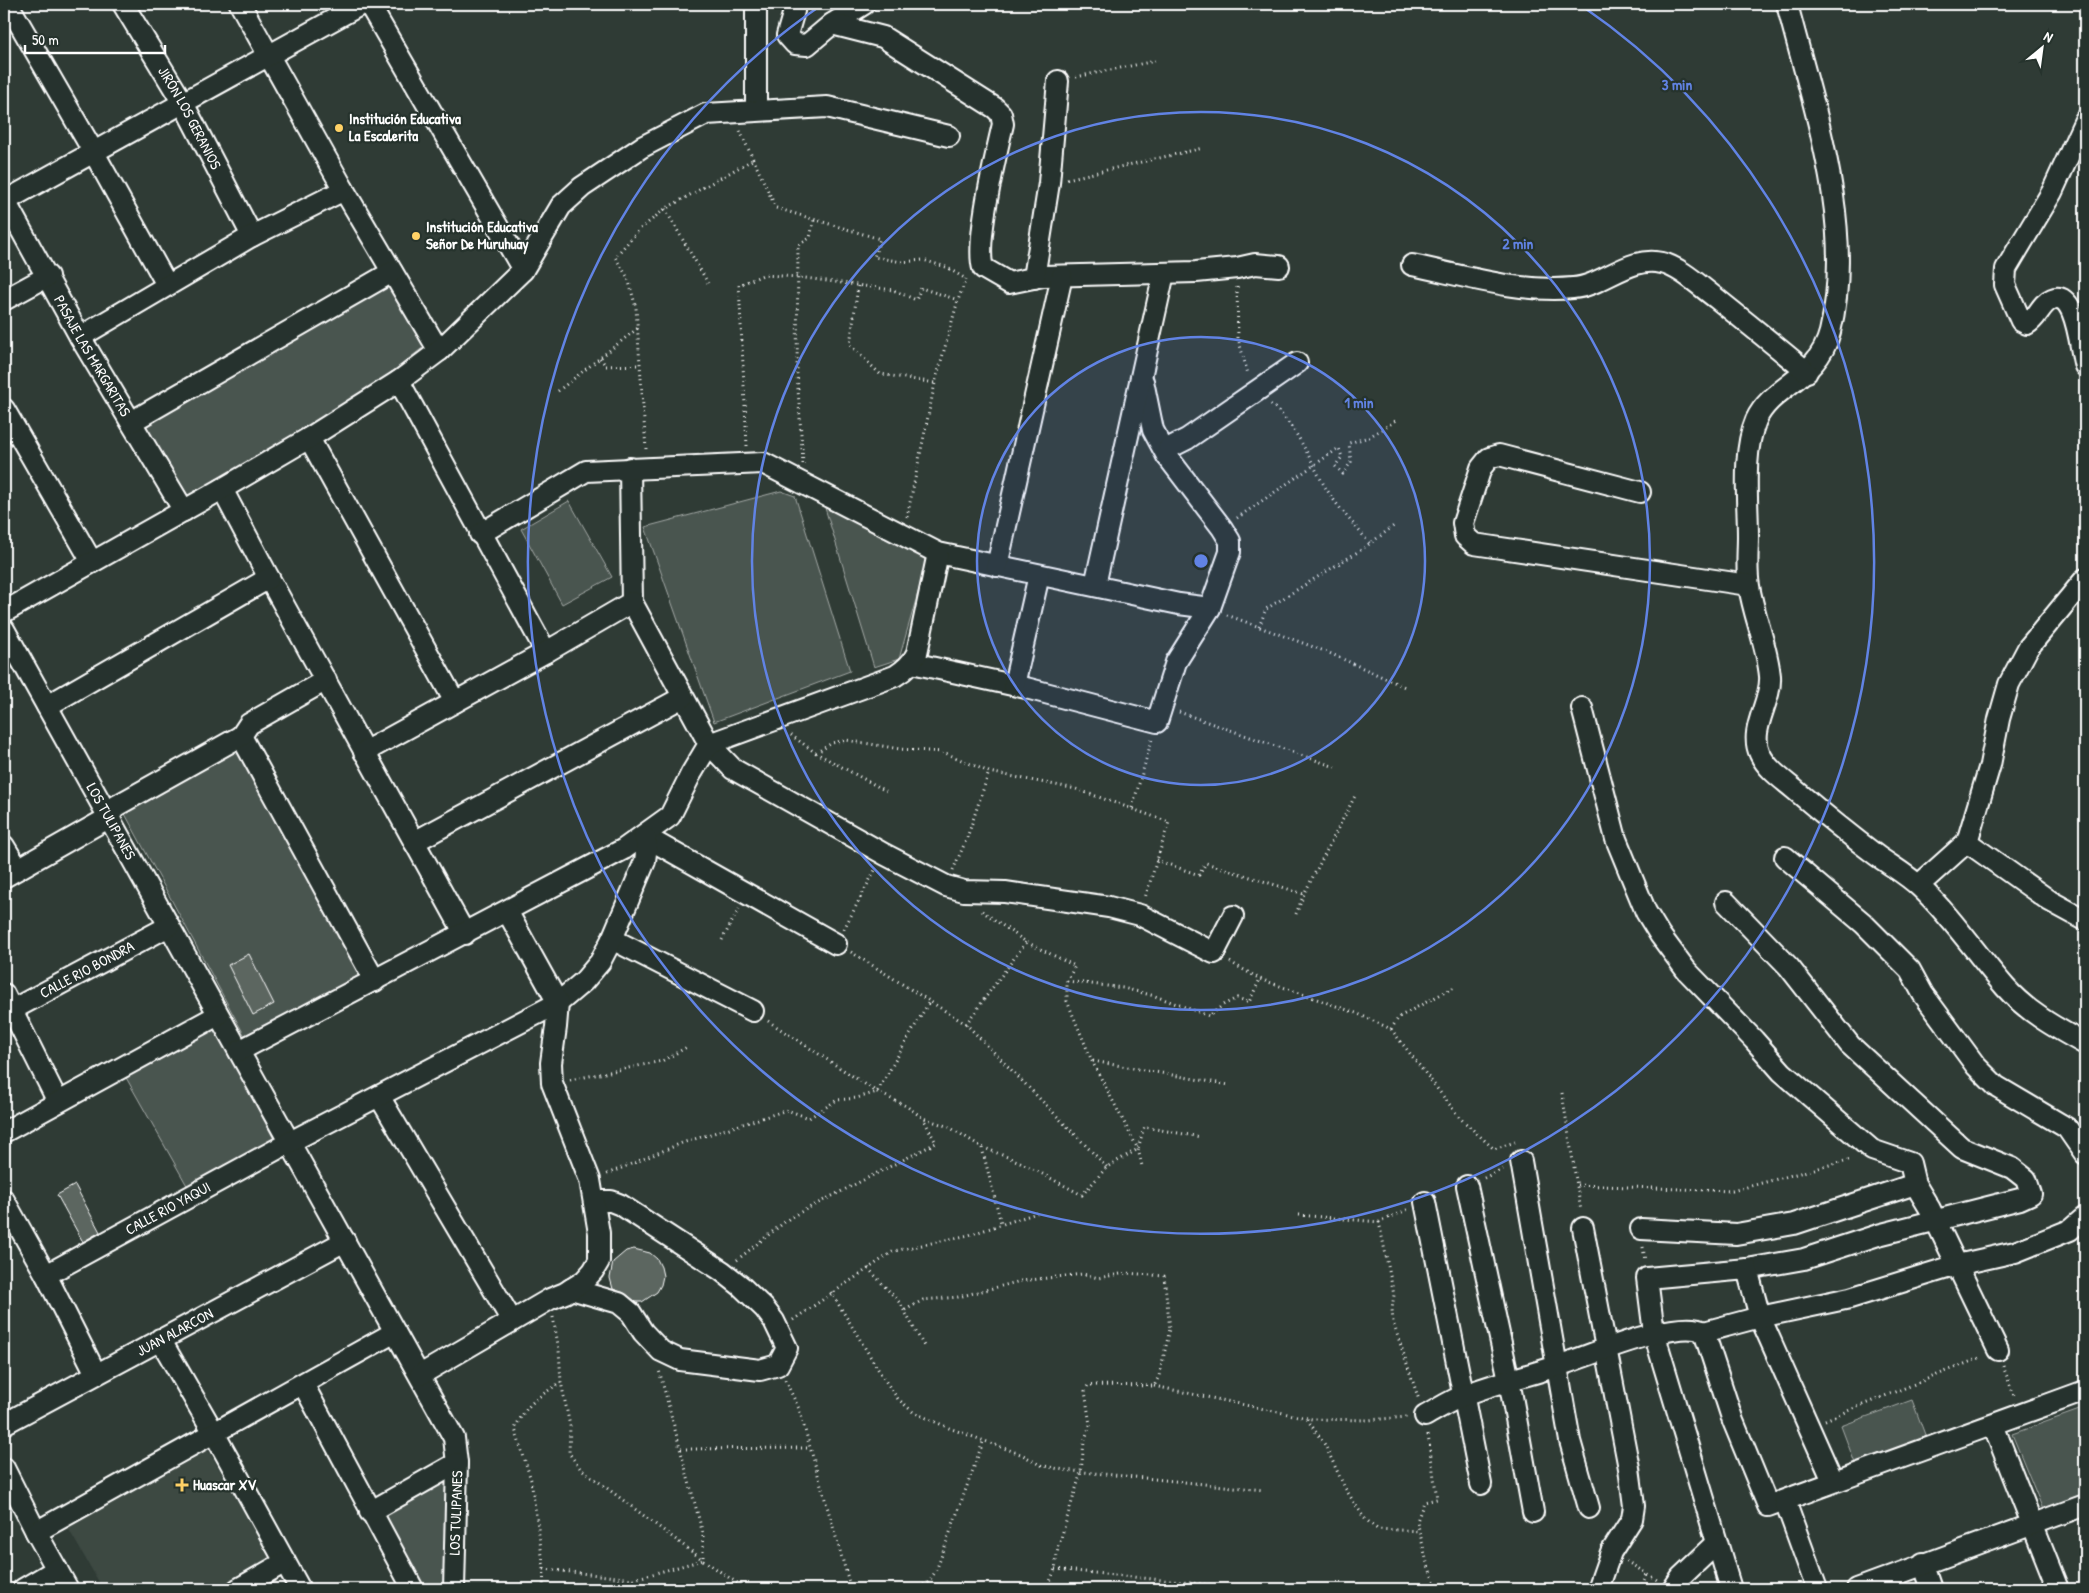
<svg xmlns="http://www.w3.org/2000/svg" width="2089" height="1593" viewBox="0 0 2089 1593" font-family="'Patrick Hand',sans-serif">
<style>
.built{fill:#3c4842}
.green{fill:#4a544f;stroke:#a4aaa7}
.building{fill:#5b6661;stroke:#fff}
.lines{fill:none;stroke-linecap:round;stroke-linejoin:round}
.minor-casing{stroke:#fff;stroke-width:24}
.path{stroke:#fff;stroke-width:3;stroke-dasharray:1 4;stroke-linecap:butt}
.minor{stroke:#26332d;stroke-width:20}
.ring{fill:none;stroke:#6183e4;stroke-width:2.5}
.poi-dot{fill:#ffd166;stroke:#26332d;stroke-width:2}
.labels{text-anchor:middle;stroke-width:4.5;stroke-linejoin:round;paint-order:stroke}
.street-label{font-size:15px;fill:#fff;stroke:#26332d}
.poi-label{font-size:15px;font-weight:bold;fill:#fff;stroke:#26332d;text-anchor:start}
.centre{fill:#6183e4;stroke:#26332d;stroke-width:2.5}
.ring-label{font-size:15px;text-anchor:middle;font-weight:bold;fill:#6183e4;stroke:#26332d;stroke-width:4.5;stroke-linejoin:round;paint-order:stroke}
</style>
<rect width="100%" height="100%" fill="#2f3b35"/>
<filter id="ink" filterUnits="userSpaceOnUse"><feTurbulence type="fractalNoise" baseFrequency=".02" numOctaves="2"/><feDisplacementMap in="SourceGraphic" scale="10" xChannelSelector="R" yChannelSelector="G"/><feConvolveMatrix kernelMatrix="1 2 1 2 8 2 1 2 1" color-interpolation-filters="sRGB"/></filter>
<g filter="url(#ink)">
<path class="built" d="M207,1448l64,112 -56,29h-112l-38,-66z"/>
<g class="green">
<path d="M393,280l37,62 -66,52 -179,105 -46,-73z"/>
<path d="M781,491l14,5 55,175 -136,51 -69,-195z"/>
<path d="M569,501l43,76 -50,27 -41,-75z"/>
<path d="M825,508l104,46 -30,105 -25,8z"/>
<path d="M241,747l125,228 -119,65 -123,-228z"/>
<path d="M212,1023l63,118 -86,48 -65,-115z"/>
<path d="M1912,1400l15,40 -71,26 -15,-40z"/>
<path d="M2085,1408v94l-39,15 -34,-83z"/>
<path d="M449,1474v115h-27l-43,-78z"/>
</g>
<g class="building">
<path d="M249,954l25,50 -21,11 -25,-50z"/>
<path d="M75,1185l25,47 -17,10 -26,-47z"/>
<path d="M634,1249l16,4 7,6 4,8 2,9 -2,9 -4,7 -15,10h-6l-10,-8 -13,-5 -3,-11 3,-16 13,-11z"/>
</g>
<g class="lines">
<g class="minor-casing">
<g id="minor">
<path d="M8,4l85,147 74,134"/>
<path id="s1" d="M123,4l60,99 69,133"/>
<path d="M240,4l104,186 95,161"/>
<path d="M369,4l154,266"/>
<path d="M756,4v106"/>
<path d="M791,4l3,7 -7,24 8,9 12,1 25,-21 32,-20"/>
<path d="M1787,4c26,102 69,222 43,328 -12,47 -58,53 -74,88 -14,33 -8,81 -8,116 0,16 -2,34 1,50 5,31 18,59 21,90 2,26 -22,53 -10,78 7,15 22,25 34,35 27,23 54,45 82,66 15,11 32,20 45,33 32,30 55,66 84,99 22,25 51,41 80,57"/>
<path d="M832,24l51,13 112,71 6,6 2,10c-7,30 -28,118 -20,144l26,15 34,-7 153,-4 41,-4 18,-4 24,2"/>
<path d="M2085,120l-33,72 -46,77 -1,16 16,36 6,3c11,-6 13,-20 25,-25 25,-10 28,53 33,67"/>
<path id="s2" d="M4,199l76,138 104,174"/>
<path d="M5,201l357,-197"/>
<path d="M1412,265c53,11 107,28 161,23 30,-2 57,-33 89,-25 18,4 39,24 54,35 30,24 61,49 91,74"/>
<path d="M1034,278l15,-95 9,-102"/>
<path d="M4,300l44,-24"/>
<path d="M80,337l172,-101 92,-46"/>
<path d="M399,381l147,271"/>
<path d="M1143,381l10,49 14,26"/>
<path d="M4,409l88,153"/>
<path d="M131,422l261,-150"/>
<path d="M309,438l146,264"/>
<path d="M630,468l2,134 77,142 24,25 151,85 62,32 18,5 41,1 104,15 31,8 74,38 19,-37"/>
<path d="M222,489l47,89 196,356"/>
<path d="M1640,492l-141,-37 -10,3 -8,10 -18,55 2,13 9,8 274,41"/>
<path d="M480,534l106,-63 177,-8 175,90 241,51 31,4"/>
<path d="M997,566l65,-290"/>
<path d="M1095,585l69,-312"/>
<path d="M4,612l218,-123 87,-51 90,-57 40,-30 84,-81 38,-64 21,-19 60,-40 64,-33 121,-7 122,29"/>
<path id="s3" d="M4,629l450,809 3,25 -3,126"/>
<path d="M912,663l114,25 131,34 19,-60 34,-54 20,-56v-11l-8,-13 -55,-72 2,-8 18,-9 110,-76"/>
<path d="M1014,685l25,-110"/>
<path d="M47,706l222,-128"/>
<path d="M1582,708l34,131 30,73 14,23 26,35 68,70 28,32 90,78 38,13 5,21 15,25 68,141"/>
<path d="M241,736l134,245"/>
<path d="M364,752l182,-100 86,-50"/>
<path d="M644,836l192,108"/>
<path d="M414,842l269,-145"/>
<path d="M1967,842l83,59 35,19"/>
<path d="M4,846l14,23"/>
<path d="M1785,857l78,66 47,47 13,24 53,72 20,20 71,42 18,26"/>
<path d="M4,877l104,-59 8,-12 125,-70 8,-12 77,-44"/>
<path d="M1919,885l48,-43 23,-77 9,-46 10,-35 19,-36 57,-69"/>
<path d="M1726,902l63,65 61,78 112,103 50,20 14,11 5,15 -11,5 -142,36 -74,24 -57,10 -100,9 7,55 77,256"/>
<path d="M612,939l141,72"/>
<path d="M4,994l54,108"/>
<path id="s4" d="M4,1014l165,-88"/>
<path d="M239,1051l385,-202 46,-33 21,-42 18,-30 186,-68c10,-6 17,-12 22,-23l21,-100"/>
<path d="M379,1096l133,225"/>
<path d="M4,1132l214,-117"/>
<path d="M1521,1161l49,280 19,67"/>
<path d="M1467,1186l42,194 24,132"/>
<path d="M4,1200l42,75 50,99"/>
<path d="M1425,1202l56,282"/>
<path d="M1583,1228l46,240 5,38 -2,13 -21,33 -13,37"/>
<path d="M1641,1229l95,5 58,-10 121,-40"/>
<path d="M1747,1269l13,48 73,164"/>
<path id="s5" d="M46,1275l244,-133 268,-139 26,-22 16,-19 12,-23 33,-78 2,-16 -3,-9"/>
<path d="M571,1289l48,14 12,10 12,19 18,19 19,9 80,10 18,-5 9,-17 -13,-27 -10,-13 -23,-22 -19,-15 -101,-66 -10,-4h-16"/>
<path d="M1704,1332l29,89 35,85 317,-115"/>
<path d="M160,1339l54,94 86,156"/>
<path d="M420,1375l130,-76 15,-6 19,-12 9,-10 6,-10v-28l-9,-53 -38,-97 -1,-20 5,-36 2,-24 -51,-92"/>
<path d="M303,1384l110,205"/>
<path d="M1425,1416c13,-7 26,-16 40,-21 30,-12 62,-19 92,-29 30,-9 121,-49 147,-34l56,-15 90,-19 107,-33 58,-13 55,-22 15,-13"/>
<path id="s6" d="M4,1424l341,-183"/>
<path d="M1993,1425l65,164"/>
<path d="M4,1468l32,64 32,57"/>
<path d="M1785,1501l32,88"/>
<path d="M370,1512l87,-49"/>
<path d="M36,1532l359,-200"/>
<path d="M1923,1563l9,26"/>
<path d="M23,1589l34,-20"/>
<path d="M238,1589l47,-27"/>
<path d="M1673,1589l8,-12 36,-34"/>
<path d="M1857,1589l228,-84"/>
</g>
</g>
<g class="path">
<path d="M1076,77l79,-16"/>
<path d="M740,131l36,77 104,31 -6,18 28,5 21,-2 23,7 20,12"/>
<path d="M1067,179l136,-31"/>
<path d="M665,209l43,74"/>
<path d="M858,286l-8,59 30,29 55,9"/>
<path d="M1237,287l1,51 10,36"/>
<path d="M600,358l6,8 34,-1"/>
<path d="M558,391l80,-63"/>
<path d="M1271,404c26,23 37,52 53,81 12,21 31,40 46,59"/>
<path d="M747,446l-8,-161 24,-10 35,2 95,13 23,10 5,-12 37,12"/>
<path d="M646,449l-10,-141 -8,-30 -13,-21 24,-27 26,-21 89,-50"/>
<path d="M803,464l-6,-90 1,-129 12,-7 4,-18"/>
<path d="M907,517l28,-134 23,-83 8,-21"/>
<path d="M1237,518l102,-70 3,9 -7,9 8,8 8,-12 -2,-19 20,-6 28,-17"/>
<path d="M1227,615l100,37 78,35"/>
<path d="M1259,627l7,-18 98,-61 31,-23"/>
<path d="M1179,712l156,55"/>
<path d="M791,735l25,18 70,38"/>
<path d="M816,753l16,-10 14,-3 54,9 43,3 46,20 87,17 93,33 -24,76"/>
<path d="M1132,808l20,-69"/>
<path d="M1156,860l43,15 7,-12 98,31"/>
<path d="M953,870l14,-32 22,-66"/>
<path d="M982,911l44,31 49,24 -8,15v20l25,60 46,88 4,17"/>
<path d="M1296,914l8,-20 52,-100"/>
<path d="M844,929l31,-59"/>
<path d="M722,940l17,-31"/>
<path d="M851,952l115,72 141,143"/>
<path d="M1230,962l30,17 96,34 35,16 69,89 34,31 21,-7"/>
<path d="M1067,981l56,7 32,8 54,20 14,-11 14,-7 12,4 11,-23"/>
<path d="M768,1021l109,71 29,14 17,12 26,9 33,20 38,15 62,33 25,-28 31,-18 6,-22 57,10"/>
<path d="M966,1024l60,-82"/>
<path d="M1391,1029l8,-12 57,-31"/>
<path d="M1093,1061l136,24"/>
<path d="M570,1080l92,-19 25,-14"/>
<path d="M1562,1093l19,118"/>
<path d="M982,1148l19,75"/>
<path d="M607,1174l75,-31 105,-33 22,8 28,-18 20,-2 20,-6 52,-90"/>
<path d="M1484,1178l19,-9"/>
<path d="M1577,1185l155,6 120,-32"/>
<path d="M1299,1215l80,7 30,-13"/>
<path d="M1379,1222l15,73 -2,14 1,13 26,78"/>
<path d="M1643,1247l2,14"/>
<path d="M737,1260l54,-43 145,-74 -13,-25"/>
<path d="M868,1268l32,35 25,45"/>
<path d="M831,1292l53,87 14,20 15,13 36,16 74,27 17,10 24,5 200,20"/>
<path d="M905,1310l18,-10 35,-3 63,-16 62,-7 15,4 28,-5 38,3 6,53 -11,47 -5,10 -66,-1 -3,6 5,34 -6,17 -3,30 -23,76 -3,21 -8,20"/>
<path d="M553,1317l6,33 2,32 9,44 -1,27 11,15 123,92 43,29"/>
<path d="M793,1320l101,-69 75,-16 68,-22"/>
<path d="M2003,1366l12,32"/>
<path d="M785,1380l14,29 52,180"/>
<path d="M1154,1386l158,33 56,1 39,-3"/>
<path d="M1307,1419l18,26 20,43 19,30 13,11 43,2"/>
<path d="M1825,1420l157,-63"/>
<path d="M1428,1435l9,64 -13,3 -7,19 10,42 10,26"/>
<path d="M681,1449l129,-1"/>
<path d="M1626,1561l31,19"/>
<path d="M544,1569l90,10 69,-19v-26l-44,-164"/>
<path d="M1055,1569l195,20"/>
<path d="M543,1589l1,-20 -13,-89 -16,-51c11,-26 24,-32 46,-47"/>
<path d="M909,1589l18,-5 9,-13 47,-129"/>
<path d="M1640,1589l7,-15"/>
</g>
<use href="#minor" class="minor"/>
</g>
</g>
<circle cx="1201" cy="561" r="224" fill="#6183e4" fill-opacity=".12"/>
<g class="ring">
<circle cx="1201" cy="561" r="224"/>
<circle cx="1201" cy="561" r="449"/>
<path d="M1582 6A673 673 0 1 1 820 6"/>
</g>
<g class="poi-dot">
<circle cx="339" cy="128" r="5"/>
<circle cx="416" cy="236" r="5"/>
<path d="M179.5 1477.5h5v5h5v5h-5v5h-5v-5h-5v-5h5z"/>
</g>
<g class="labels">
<g class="street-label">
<text dy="5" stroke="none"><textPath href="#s1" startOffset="132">JIRÓN LOS GERANIOS</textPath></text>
<text dy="5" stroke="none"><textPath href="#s2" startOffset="180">PASAJE LAS MARGARITAS</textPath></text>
<text dy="5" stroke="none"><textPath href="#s3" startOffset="220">LOS TULIPANES</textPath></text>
<text dy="5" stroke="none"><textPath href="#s4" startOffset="94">CALLE RIO BONDRA</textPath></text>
<text dy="5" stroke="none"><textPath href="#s5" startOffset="139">CALLE RIO YAQUI</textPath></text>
<text dy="5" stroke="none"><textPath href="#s6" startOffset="194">JUAN ALARCON</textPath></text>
<text transform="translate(456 1513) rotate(-88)" y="5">LOS TULIPANES</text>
</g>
<g class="poi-label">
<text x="349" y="124">Institución Educativa<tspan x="349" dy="17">La Escalerita</tspan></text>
<text x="426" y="232">Institución Educativa<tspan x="426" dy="17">Señor De Muruhuay</tspan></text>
<text x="193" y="1490">Huascar XV</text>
</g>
</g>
<circle cx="1201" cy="561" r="8" class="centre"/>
<g class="ring-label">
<text x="1677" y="90">3 min</text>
<text x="1518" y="249">2 min</text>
<text x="1359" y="408">1 min</text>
</g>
<rect width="2089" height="1593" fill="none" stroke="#26332d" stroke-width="20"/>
<rect x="10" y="10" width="2069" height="1573" fill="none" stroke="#fff" stroke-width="2" filter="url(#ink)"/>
<g transform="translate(2042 48) rotate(29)" stroke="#26332d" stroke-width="4" paint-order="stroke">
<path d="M0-4L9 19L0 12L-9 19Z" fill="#ffffff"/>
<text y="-8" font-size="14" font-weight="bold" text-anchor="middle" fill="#ffffff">N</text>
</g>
<path d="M25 45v8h140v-8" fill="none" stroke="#ffffff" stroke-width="2.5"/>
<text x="32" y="45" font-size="15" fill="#ffffff" stroke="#26332d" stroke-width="4" paint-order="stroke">50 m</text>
</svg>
